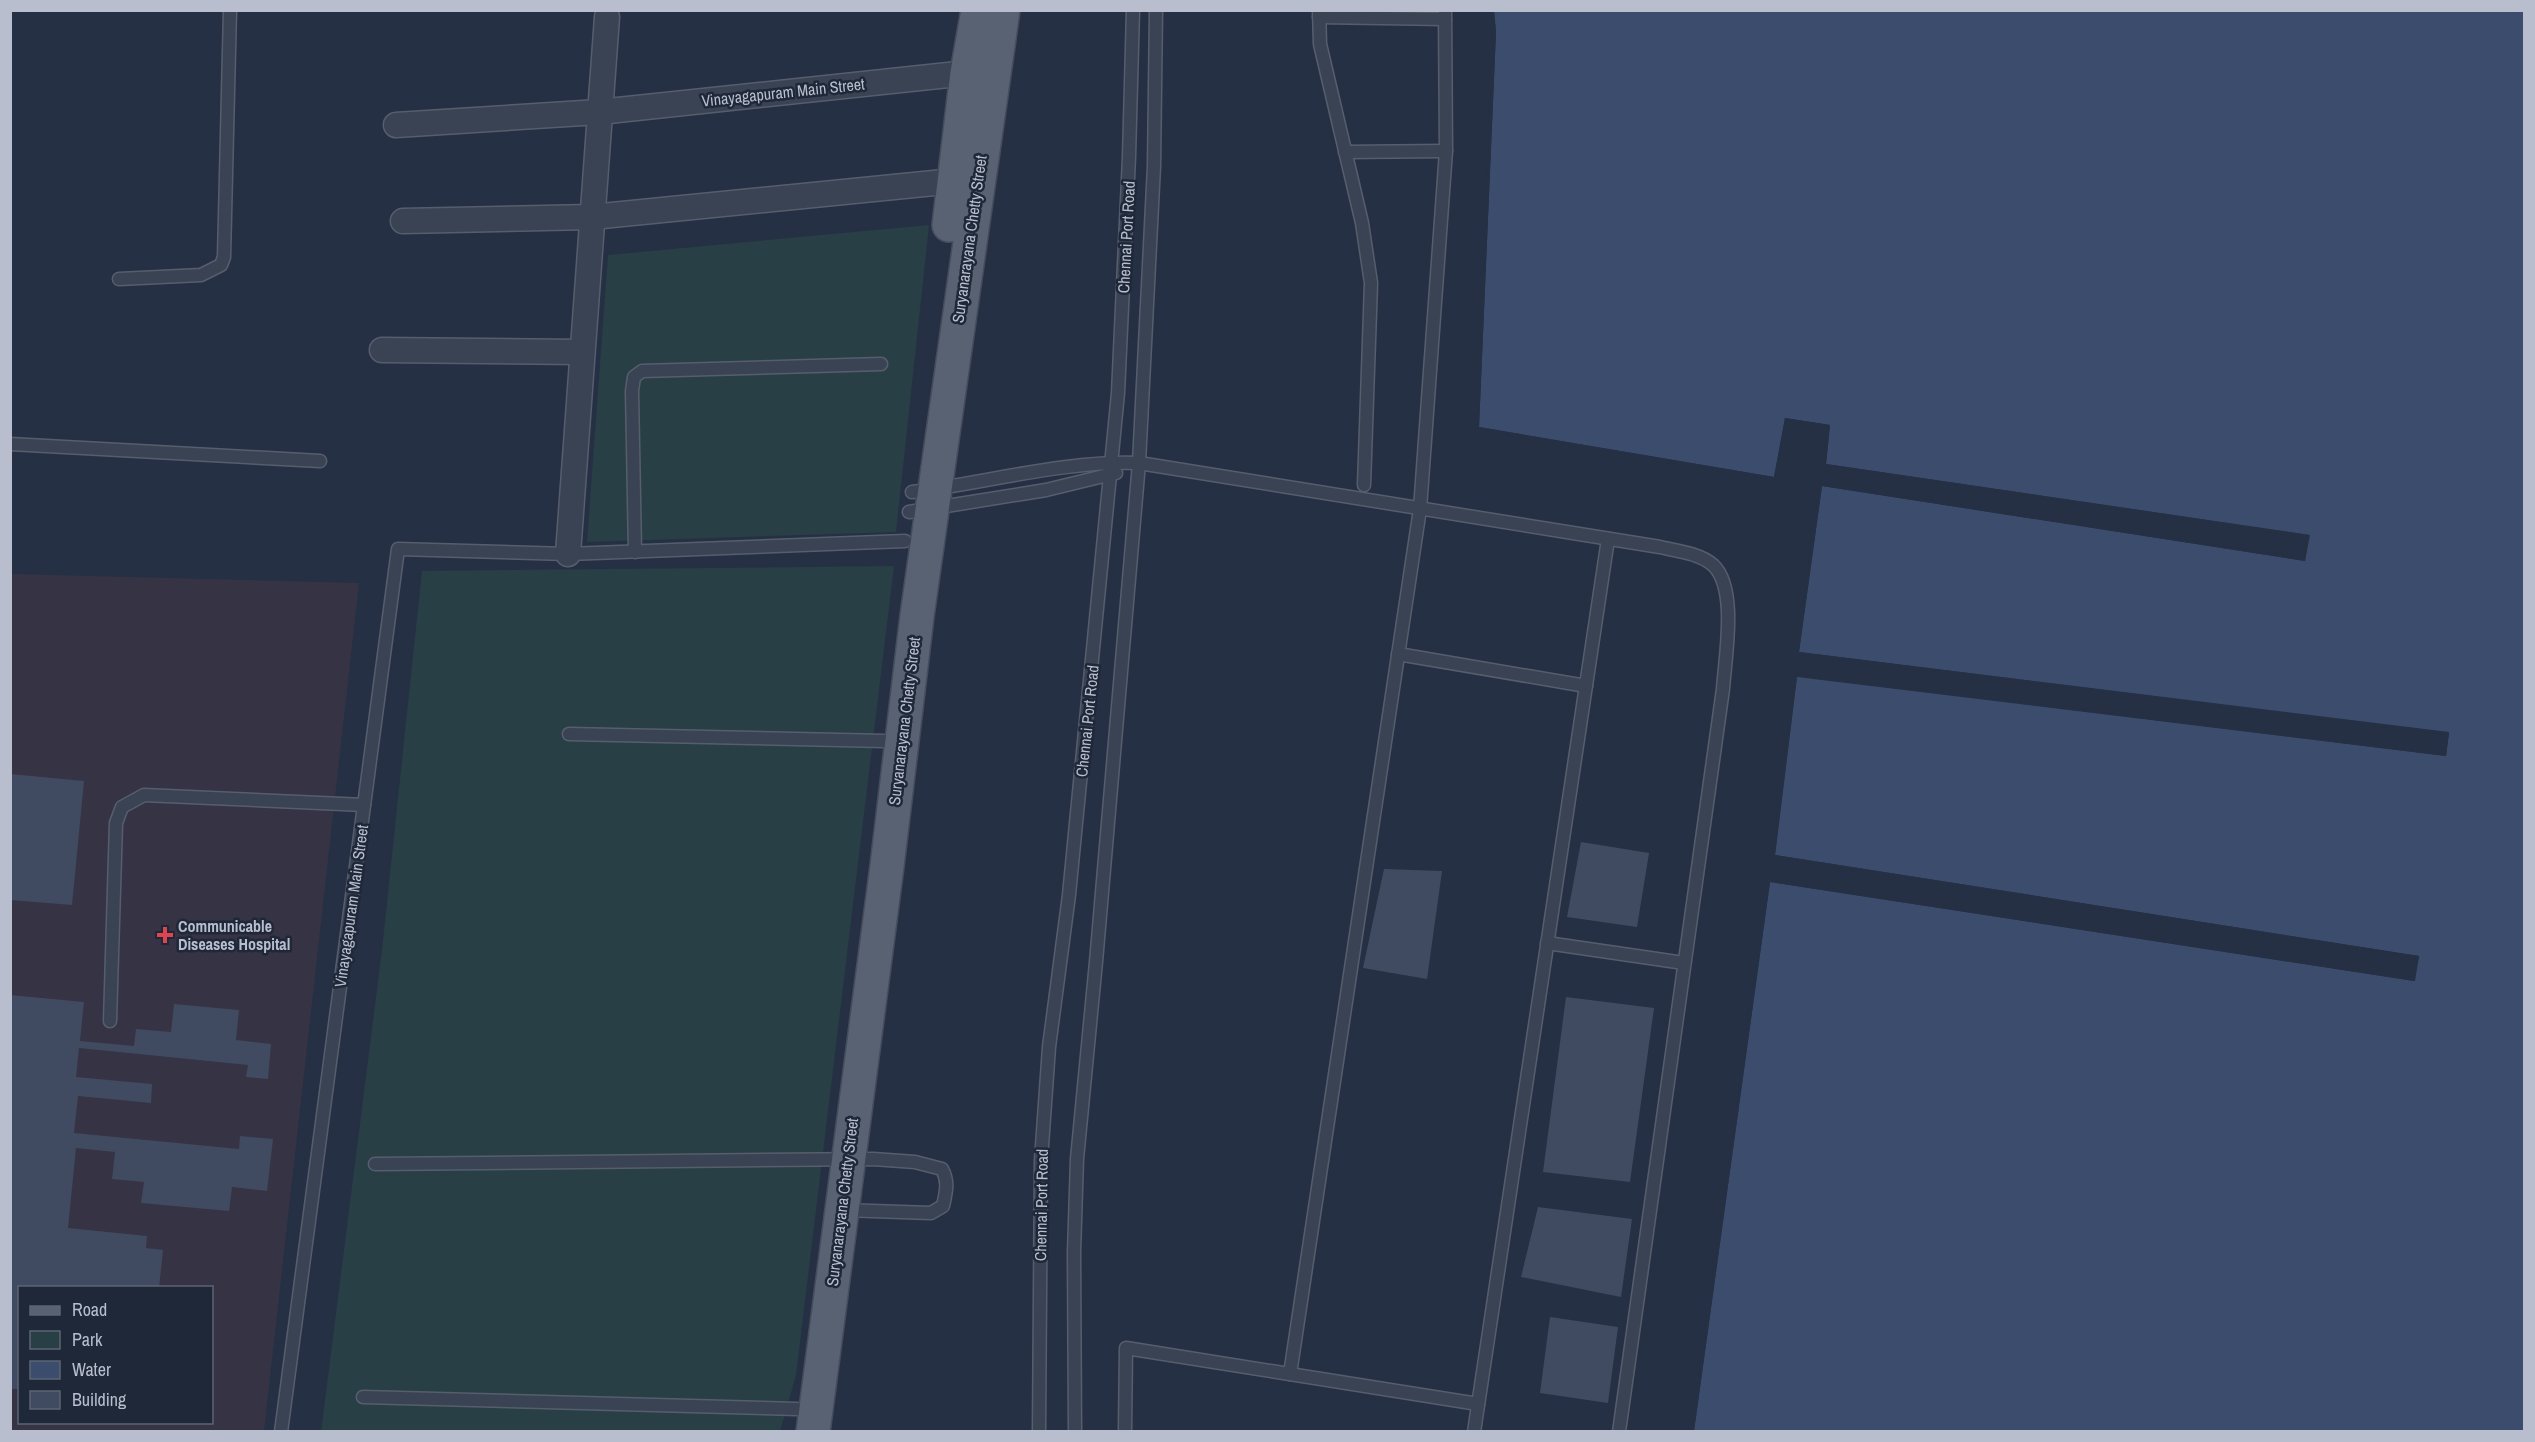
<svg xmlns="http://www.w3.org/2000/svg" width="2535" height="1442" viewBox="0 0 2535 1442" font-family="'Archivo Narrow',sans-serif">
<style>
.medical{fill:#363344;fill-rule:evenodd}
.green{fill:#283f45}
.water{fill:#3b4c6d}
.pier{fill:#263044}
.building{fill:#404b61}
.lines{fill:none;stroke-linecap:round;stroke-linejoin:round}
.service-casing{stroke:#565e6e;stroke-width:15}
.minor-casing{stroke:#565e6e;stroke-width:27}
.primary-casing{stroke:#444c5d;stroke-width:36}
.service{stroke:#3a4353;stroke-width:12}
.minor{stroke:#3a4353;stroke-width:24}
.primary{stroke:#596273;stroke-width:33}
.health-dot{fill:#e0444e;stroke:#1f2839;stroke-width:2}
.labels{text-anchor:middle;stroke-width:5;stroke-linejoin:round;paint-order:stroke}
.street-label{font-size:16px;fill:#b8becd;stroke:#1f2839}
.poi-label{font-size:16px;font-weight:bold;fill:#b8becd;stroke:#1f2839;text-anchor:start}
</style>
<rect width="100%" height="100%" fill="#263044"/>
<path class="medical" d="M11,574l348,9 -95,848 -253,1zM20,1288h192v134h-192z"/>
<g class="green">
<path d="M929,225l-33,307 -309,10 21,-287z"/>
<path d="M894,566l-98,809 -16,56 -459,1 61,-482 40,-379z"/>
</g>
<path class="water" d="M1494,11h1030v1420h-830l76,-549 644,99 5,-25 -644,-101 22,-179 649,80 3,-23 -650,-81 23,-166 483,75 4,-26 -483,-71 4,-39 -45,-7 -11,59 -295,-50 17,-395z"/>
<path class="pier" d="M1491,10l3,1 2,21 -17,395 295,50 11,-59 45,7 -4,39 484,71 -5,26 -483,-75 -23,166 650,80 -3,24 -649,-79 -22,178 644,101 -4,25 -645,-99 -76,549h-3l77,-552 644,98 4,-19 -643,-100 -1,-3 23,-181 648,79 3,-18 -647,-80 -3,-2 23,-167 2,-3 482,75 3,-20 -481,-72 -2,-2 4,-37 -40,-6 -10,57 -3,2 -297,-50 16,-398z"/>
<g class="building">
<path d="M10,774l74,7 -12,124 -62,-5z"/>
<path d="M1581,842l68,11 -12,74 -70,-10z"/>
<path d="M1384,869l58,2 -15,108 -64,-11z"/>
<path d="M10,995l74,7 -4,39 54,5 2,-17 35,3 3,-28 65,6 -3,30 35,4 -3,35 -22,-2 2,-12 -169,-17 -3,29 76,7 -1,19 -73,-7 -4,37 165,16 1,-13 33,3 -6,52 -35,-4 -3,24 -88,-8 3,-21 -32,-3 3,-27 -39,-4 -8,80 79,8 -1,12 17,2 -4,38h-139v101h-10z"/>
<path d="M1566,997l88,11 -24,174 -87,-10z"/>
<path d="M1538,1207l94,12 -11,78 -100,-20z"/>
<path d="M1550,1317l68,10 -10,76 -68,-10z"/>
</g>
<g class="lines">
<g class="service-casing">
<g id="service">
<path d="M1319,10l1,34 42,179 9,60 -7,202"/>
<path d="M1319,17l126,2"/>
<path d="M1345,152l101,-1"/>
<path d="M119,279l82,-4 20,-10 3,-8 6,-247"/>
<path d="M10,444l310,17"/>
<path d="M912,492c72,-9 156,-32 227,-29l521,84c17,4 39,6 53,18 25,23 12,93 10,124l-104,743"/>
<path d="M909,512l137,-22 70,-17"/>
<path d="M635,552l-3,-161 2,-14 8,-6 239,-7"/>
<path d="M1398,654l188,32"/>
<path d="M569,734l315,7"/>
<path d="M1547,943l137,20"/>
<path d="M110,1021l6,-198 6,-16 22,-12 220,10"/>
<path d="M375,1164l498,-5 42,3 27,7c7,13 4,23 1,37l-12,7 -88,-3"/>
<path d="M1290,1374l130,-865 26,-358 -1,-141"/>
<path d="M363,1397l434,12"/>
<path d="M281,1432l117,-883 170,5 337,-13"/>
<path d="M1039,1432l2,-272 8,-113 20,-152 49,-502 11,-236 4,-147"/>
<path d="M1075,1432l-1,-180 3,-93 19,-197 43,-499 15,-297 2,-156"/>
<path d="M1125,1432l1,-84 352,56"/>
<path d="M1474,1432l134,-893"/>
</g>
</g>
<g class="minor-casing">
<g id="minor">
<path d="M396,125l203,-13 368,-39"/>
<path d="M403,221l189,-4 362,-36"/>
<path d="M382,350l200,2"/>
<path d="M568,554l39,-537"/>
</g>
</g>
<g class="primary-casing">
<g id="primary">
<path d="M949,225l18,-152 11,-63"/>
<path d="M813,1432l74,-566 30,-250 86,-606"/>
</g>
</g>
<use href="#service" class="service"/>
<use href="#minor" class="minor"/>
<use href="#primary" class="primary"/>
</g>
<path class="health-dot" d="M162 926h6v6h6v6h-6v6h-6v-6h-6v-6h6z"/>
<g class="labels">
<g class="street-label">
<text transform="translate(783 92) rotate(-6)" y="6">Vinayagapuram Main Street</text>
<text transform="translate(1126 237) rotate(-87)" y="6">Chennai Port Road</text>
<text transform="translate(969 239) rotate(-82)" y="6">Suryanarayana Chetty Street</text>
<text transform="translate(904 721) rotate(-83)" y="6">Suryanarayana Chetty Street</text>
<text transform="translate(1087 721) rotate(-84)" y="6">Chennai Port Road</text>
<text transform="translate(351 906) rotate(-82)" y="6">Vinayagapuram Main Street</text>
<text transform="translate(842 1202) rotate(-83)" y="6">Suryanarayana Chetty Street</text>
<text transform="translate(1041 1205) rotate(-89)" y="6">Chennai Port Road</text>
</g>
<g class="poi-label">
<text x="178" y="932">Communicable<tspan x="178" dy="18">Diseases Hospital</tspan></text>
</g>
</g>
<rect width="2535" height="1442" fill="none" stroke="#b8becd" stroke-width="24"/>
<rect x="18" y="1286" width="195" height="138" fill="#1f2839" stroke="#5c6474" stroke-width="1.5"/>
<rect x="30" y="1306" width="30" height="9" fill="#596273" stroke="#5c6474" stroke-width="1.5"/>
<text x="72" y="1316" font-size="18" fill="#b8becd">Road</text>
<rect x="30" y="1331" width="30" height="18" fill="#283f45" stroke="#5c6474" stroke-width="1.5"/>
<text x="72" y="1346" font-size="18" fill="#b8becd">Park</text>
<rect x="30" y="1361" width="30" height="18" fill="#3b4c6d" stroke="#5c6474" stroke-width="1.5"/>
<text x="72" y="1376" font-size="18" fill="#b8becd">Water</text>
<rect x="30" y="1391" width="30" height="18" fill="#404b61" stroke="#5c6474" stroke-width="1.5"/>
<text x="72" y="1406" font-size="18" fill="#b8becd">Building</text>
</svg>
